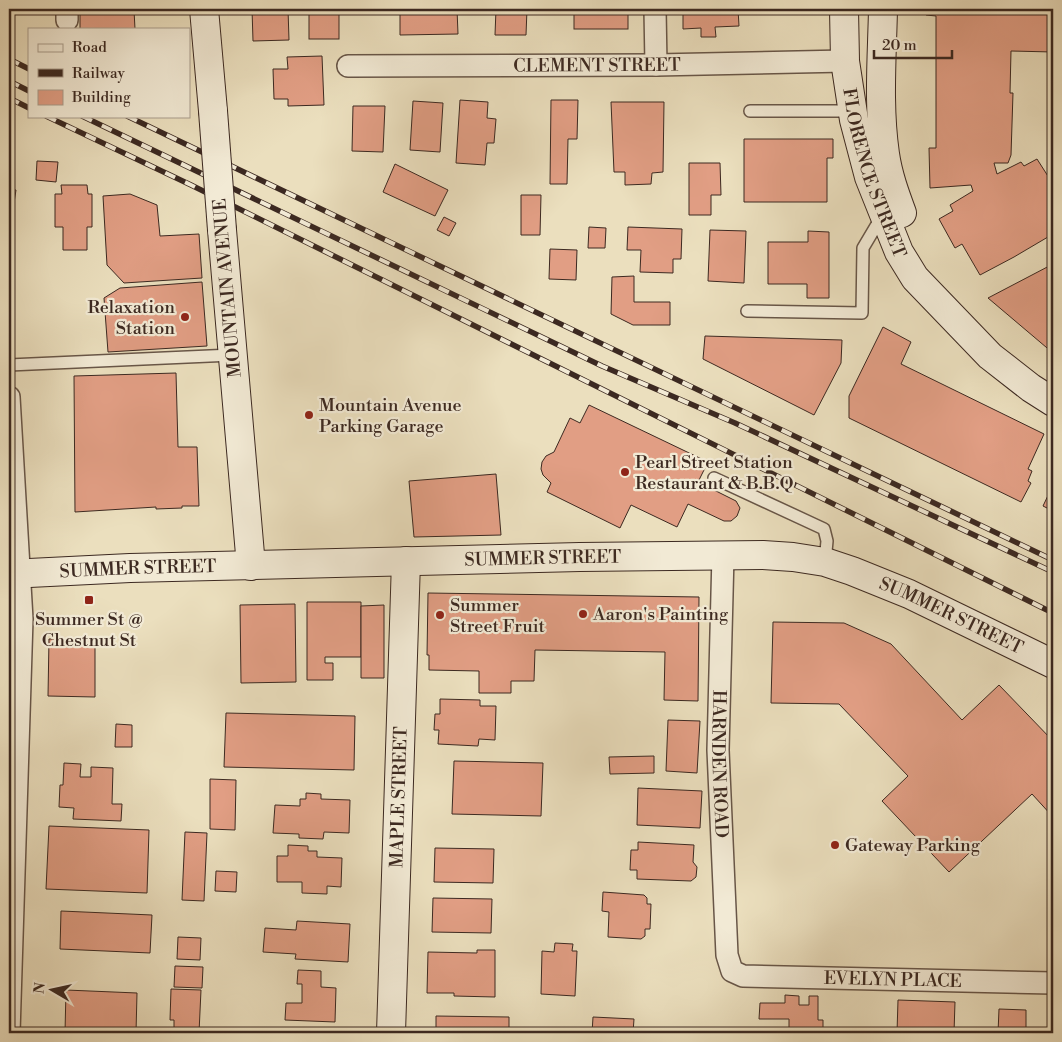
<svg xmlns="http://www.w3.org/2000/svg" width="1062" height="1042" viewBox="0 0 1062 1042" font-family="'Libre Bodoni',serif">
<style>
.building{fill:#e19e84;stroke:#3c2921}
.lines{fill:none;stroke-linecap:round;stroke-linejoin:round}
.lane-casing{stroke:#685648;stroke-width:14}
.street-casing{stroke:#685648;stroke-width:24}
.secondary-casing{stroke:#3c2921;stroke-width:30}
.lane{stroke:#f2ead5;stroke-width:11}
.street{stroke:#f2ead5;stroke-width:21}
.secondary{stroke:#f2ead5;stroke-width:28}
.rail-casing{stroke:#3c2921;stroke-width:5.5}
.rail{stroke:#f2ead5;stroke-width:4;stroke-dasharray:11;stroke-linecap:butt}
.secondary-bridge-casing{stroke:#3c2921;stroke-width:30;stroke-linecap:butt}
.secondary-bridge{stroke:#f2ead5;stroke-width:28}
.poi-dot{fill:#8f2418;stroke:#f2ead5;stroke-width:2}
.labels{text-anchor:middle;stroke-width:4.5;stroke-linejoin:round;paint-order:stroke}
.street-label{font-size:18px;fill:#3c2921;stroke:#f2ead5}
.poi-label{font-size:18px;fill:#3c2921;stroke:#f2ead5;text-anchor:start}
</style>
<rect width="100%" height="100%" fill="#ebdfbe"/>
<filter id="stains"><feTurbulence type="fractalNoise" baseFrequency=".004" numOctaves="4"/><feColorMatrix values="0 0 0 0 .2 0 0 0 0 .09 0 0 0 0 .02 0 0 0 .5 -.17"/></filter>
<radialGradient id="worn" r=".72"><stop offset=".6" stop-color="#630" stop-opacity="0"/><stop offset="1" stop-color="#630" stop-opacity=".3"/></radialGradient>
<g class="building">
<path d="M252,9h36l1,31 -36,1z"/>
<rect x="309" y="9" width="30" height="30"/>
<path d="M400,9h57l1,25 -58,1z"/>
<path d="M496,9h31l-1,26h-31z"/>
<rect x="574" y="9" width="54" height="20"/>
<path d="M683,9h55l1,17 -24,1 1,10h-15v-9l-18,1z"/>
<path d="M926,9h127v43l-42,-1 -1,42h3l-2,62 -3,8h-14l3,11 24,-12 3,4 13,-7 16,25v50l-39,23 -34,18 -18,-31 -7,4 -16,-29 14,-8 -3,-6 23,-14 -2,-6 -41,3 -1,-40h7v-132l-10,-1z"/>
<path d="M134,10l1,19h-55v-17z"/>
<path d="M322,56l2,49 -36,1v-7h-14l-1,-30h15l-1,-12z"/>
<path d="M460,100l28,2 -1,16 9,1 -2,24h-7l-2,22 -29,-2z"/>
<path d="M551,100h27l-1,39h-9l-1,45h-17z"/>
<path d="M413,101l30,2 -3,49 -30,-2z"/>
<path d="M611,102h53l-1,70 -11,1 -1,11 -26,1v-13h-11z"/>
<path d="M353,106h32l-2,46 -31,-1z"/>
<path d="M744,139h89v19h-6v44h-83z"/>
<path d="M37,161l21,1 -2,20 -20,-2z"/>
<path d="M689,163h31l1,32h-10v20h-22z"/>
<path d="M395,164l53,26 -13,26 -52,-24z"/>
<path d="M61,185h26l1,9h4v33h-5v23h-24v-23h-8v-33h7z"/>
<path d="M9,189l7,1 -7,45z"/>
<path d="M130,194l27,11 3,31 39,-2 3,44 -78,5 -17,-18 -4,-69z"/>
<path d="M521,195h20l-1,40h-19z"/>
<path d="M444,217l12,6 -7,13 -12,-6z"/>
<path d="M589,227l17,1 -1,20h-17z"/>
<path d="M628,227l54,2 -1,30h-8v14l-33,-1 1,-22h-14z"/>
<path d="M710,230l36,1 -2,52 -36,-2z"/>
<path d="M808,231l21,1v66h-22v-14h-39v-42h40z"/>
<path d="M550,249l27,1 -1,30 -27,-1z"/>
<path d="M1053,264v89l-65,-55z"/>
<path d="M634,276v26h36v23h-37l-22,-11 1,-37z"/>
<path d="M202,282l5,64 -99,6 -4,-54 16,-10z"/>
<path d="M883,327l28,15 -10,22 143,70 -16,35 4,2 -4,10 3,2 -10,19 -172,-84v-22z"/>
<path d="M705,336l137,4 -1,23 -27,52 -111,-56z"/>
<path d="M176,373l2,74h19l2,59h-17v2l-26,1v-2l-81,5 -1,-136z"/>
<path d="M589,405l119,57 -10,20 38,19 4,7 -3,8 -6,5h-7l-36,-17 -11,23 -46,-22 -11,23 -73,-36 4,-9 -8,-8 -2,-6 1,-7 4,-6 8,-4 16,-34 10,5z"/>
<path d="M496,474l5,61 -87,2 -5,-56z"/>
<path d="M1053,485v26l-10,-5z"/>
<path d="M428,593l271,4 -1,104 -34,-1 1,-48 -130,-2 -1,31h-23v12h-32v-22l-50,-1v-15h-2z"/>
<path d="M307,602h54v55h-36v6h8v17h-26z"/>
<path d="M295,604l1,78 -55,1 -1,-78z"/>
<path d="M384,605v73h-23v-72z"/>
<path d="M773,622l71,1 47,21 71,76 37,-35 54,56v76l-21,-23 -83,78 -67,-71 26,-25 -69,-72 -68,-1z"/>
<path d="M49,639h46v58l-47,-1z"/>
<path d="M440,699l40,1v6h16l-1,34 -16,-1 -1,7 -40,-2 1,-14h-5l1,-16h5z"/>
<path d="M226,713l129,3 -1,54 -130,-3z"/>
<path d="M668,720l32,1 -3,52 -31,-2z"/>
<path d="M116,724l16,1v22h-17z"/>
<path d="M654,756v17l-44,1 -1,-17z"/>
<path d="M454,761l89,2 -2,53 -89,-2z"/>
<path d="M64,763l17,1 -1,13h11v-10l22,1 -1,36h10l-1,17 -48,-2 1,-11 -15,-1 1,-22h3z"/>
<path d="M210,779l26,1 -1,50 -25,-1z"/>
<path d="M638,788l64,3 -2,37 -63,-3z"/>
<path d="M306,793l15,1v5l29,1 -1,33 -25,-1 -1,7 -24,-1v-4l-26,-1 2,-28 25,1v-7h6z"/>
<path d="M49,826l100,4 -2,63 -101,-4z"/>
<path d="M185,832l22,1 -3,68 -22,-1z"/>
<path d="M638,842l56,3 -1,17 4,5 -1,10 -5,4 -54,-2v-9h-7l1,-20h7z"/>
<path d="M288,845l20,1v5h9v6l25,1 -1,29 -14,-1v8l-25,-1v-11h-25v-26h11z"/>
<path d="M435,848l59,1 -1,34 -59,-1z"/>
<path d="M216,871l21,1 -1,20 -21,-1z"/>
<path d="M603,892l41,3 3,3v6h4l-1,25h-5v7l-4,3 -33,-2 1,-25 -7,-1z"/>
<path d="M433,898l59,1 -1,34 -59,-1z"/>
<path d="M61,911l91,4 -2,38 -90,-4z"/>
<path d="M297,921l53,3 -2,38 -53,-3 1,-5 -33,-2 2,-24 31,2z"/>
<path d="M178,937l23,1 -1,22 -23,-1z"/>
<path d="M555,943l18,1 -1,7h5l-2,45 -34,-2 1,-43 12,1z"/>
<path d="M477,950h18v47l-41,-1v-3h-27l1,-41 49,1z"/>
<path d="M175,966l28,1 -1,21 -28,-1z"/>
<path d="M298,970l23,1v16l15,1 -1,34 -50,-2 1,-17h16v-19h-5z"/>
<path d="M171,989l30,1 -2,43h-25v-13h-4z"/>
<path d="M66,990l71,3 -1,40h-71z"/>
<path d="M785,995l14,1v9h10v-9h9v24h5v13h-34v-14h-30l1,-16h25z"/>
<path d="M898,1000l57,2 -1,31h-57z"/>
<path d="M999,1009l27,1v23h-28z"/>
<path d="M436,1016l73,1v16h-73z"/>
<path d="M593,1017l41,2 -1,14h-41z"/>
</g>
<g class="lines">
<g class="lane-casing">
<g id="lane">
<path d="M750,111h102"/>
<path d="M747,311l115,2 1,-65 19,-32"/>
<path d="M9,365l223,-10"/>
<path d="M714,478l110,51 3,12 -2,21"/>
</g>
</g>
<g class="street-casing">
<g id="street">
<path d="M67,9v11"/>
<path d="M655,9l1,56"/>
<path id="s1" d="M348,66l308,-1 189,-4"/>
<path d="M9,397l13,222 -13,414"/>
<path id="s2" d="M723,555l-5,195 9,205 5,16 11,5 310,7"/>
</g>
</g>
<g class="secondary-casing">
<g id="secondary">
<path d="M204,9l9,102"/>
<path id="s3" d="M844,9l1,52 9,59 15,57 30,75 16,26 75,78 41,32 22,14"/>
<path d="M883,9c-1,48 -5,97 2,145 3,21 10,40 17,59"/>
<path d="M222,230l29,336"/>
<path id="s4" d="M9,574l121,-6 450,-11 183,-2 30,2 32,5 27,9 57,23 144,70"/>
<path id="s5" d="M391,1033l15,-472"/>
</g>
</g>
<use href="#lane" class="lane"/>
<use href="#street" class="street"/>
<use href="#secondary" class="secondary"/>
<g class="rail-casing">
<g id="rail">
<path d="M9,59l20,10"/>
<path d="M9,81l20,10"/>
<path d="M9,98l20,10"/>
<path d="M46,116l145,69 862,428"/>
<path d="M82,116l520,250 133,57 318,149"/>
<path d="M127,116l926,444"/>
</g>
</g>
<use href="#rail" class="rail"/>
<g class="secondary-bridge-casing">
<path id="secondary-bridge" d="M213,111l9,119"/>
</g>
<use href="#secondary-bridge" class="secondary-bridge"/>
</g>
<g class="poi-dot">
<circle cx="185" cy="317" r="5"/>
<circle cx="309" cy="415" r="5"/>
<circle cx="625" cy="472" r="5"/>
<rect x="84" y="595" width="10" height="10" rx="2.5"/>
<circle cx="583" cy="614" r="5"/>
<circle cx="440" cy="615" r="5"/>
<circle cx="835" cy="845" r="5"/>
</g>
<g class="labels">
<g class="street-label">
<text dy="6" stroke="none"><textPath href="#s1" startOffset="249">CLEMENT STREET</textPath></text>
<text dy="6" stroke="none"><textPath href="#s3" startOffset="168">FLORENCE STREET</textPath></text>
<text transform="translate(227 288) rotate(-95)" y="6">MOUNTAIN AVENUE</text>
<text dy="6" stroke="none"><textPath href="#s4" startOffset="534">SUMMER STREET</textPath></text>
<text dy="6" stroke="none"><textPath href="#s4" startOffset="129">SUMMER STREET</textPath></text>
<text dy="6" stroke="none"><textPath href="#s4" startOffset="954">SUMMER STREET</textPath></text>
<text dy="6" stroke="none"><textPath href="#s2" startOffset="209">HARNDEN ROAD</textPath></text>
<text dy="6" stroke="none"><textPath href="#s5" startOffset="236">MAPLE STREET</textPath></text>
<text dy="6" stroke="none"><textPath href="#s2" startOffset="579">EVELYN PLACE</textPath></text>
</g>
<g class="poi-label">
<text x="175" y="313" text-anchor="end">Relaxation<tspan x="175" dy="21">Station</tspan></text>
<text x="319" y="411">Mountain Avenue<tspan x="319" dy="21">Parking Garage</tspan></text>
<text x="635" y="468">Pearl Street Station<tspan x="635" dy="21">Restaurant &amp; B.B.Q</tspan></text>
<text x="450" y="611">Summer<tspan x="450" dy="21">Street Fruit</tspan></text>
<text x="593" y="620">Aaron's Painting</text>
<text x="89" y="625" text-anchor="middle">Summer St @<tspan x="89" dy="21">Chestnut St</tspan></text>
<text x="845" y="851">Gateway Parking</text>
</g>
</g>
<rect width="1062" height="1042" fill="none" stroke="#ebdfbe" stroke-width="30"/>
<rect x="10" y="10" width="1042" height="1022" fill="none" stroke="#3c2921" stroke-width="2.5"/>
<rect x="15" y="15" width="1032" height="1012" fill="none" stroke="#3c2921"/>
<rect x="28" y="28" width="162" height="90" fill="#f2ead5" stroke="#a99d8d"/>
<rect x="38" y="44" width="25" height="8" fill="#f2ead5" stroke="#a99d8d"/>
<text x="72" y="52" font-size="15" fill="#3c2921">Road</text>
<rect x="38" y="69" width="25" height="8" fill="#3c2921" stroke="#a99d8d"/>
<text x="72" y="78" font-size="15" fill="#3c2921">Railway</text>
<rect x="38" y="90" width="25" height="15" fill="#e19e84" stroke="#a99d8d"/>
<text x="72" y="102" font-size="15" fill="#3c2921">Building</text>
<g transform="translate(52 990) rotate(279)" stroke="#f2ead5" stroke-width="4" paint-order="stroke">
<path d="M0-4L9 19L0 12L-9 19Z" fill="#3c2921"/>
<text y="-8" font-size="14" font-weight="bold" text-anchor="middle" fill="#3c2921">N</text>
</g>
<path d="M874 50v8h78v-8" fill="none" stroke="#3c2921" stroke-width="2.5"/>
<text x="882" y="50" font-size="15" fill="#3c2921" stroke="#f2ead5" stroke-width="4" paint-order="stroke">20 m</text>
<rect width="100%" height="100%" filter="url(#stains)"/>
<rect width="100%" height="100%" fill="url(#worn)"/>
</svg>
